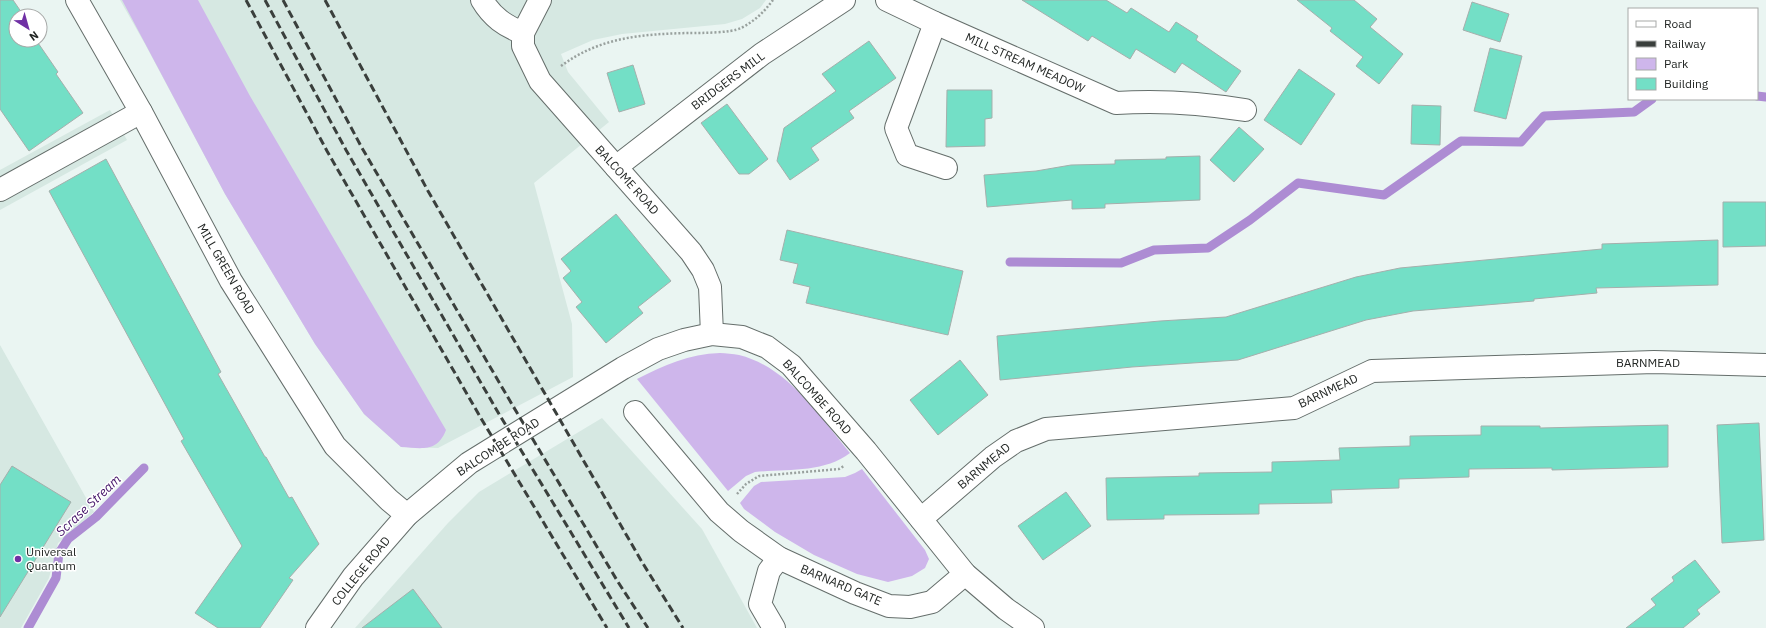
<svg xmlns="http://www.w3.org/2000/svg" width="1766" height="628" viewBox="0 0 1766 628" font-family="'IBM Plex Sans',sans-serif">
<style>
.built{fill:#d6e8e2}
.green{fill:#ceb6eb}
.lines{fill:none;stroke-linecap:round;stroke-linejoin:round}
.stream{stroke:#ad8cd3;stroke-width:9}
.building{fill:#73dfc6;stroke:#a5afac}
.minor-casing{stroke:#656e6b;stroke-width:24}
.path{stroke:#99a19e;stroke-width:2.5;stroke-dasharray:2 2;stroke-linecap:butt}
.minor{stroke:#fff;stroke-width:22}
.rail{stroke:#3a3f3c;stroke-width:3;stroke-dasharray:8 4;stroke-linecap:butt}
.poi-dot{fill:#7030a5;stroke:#fff;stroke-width:1.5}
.labels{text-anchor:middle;stroke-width:3;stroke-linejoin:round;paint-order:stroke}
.street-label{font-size:12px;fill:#232725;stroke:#fff}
.poi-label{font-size:12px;fill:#232725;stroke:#fff;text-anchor:start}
.water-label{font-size:13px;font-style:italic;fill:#401065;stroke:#fff}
</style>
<rect width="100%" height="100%" fill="#eaf5f2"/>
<g class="built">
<path d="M120,0h646l-6,8 -18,11 -17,5 -103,10 -29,6 -32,14 7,18 41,50 -75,61 38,141 1,53 -135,71 -37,-1 -37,-33 -49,-70 -90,-150 -80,-150z"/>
<path d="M110,110l17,30 -127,70v-40z"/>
<path d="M0,345l94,167 -36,31 -9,35 -28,50h-21z"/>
<path d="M602,418l100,111 55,99h-402l93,-105 31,-31z"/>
</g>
<g class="green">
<path d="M122,0h76l52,96 196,334c-9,23 -25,18 -45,17l-37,-33 -49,-70 -90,-150z"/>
<path d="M720,353c6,0 13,1 19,2 49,12 81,62 111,98 -26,20 -63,16 -95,19l-9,4 -18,15 -91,-112c27,-14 52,-25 83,-26z"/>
<path d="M862,469l63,81 4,9 -4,9 -13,8 -24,6 -31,-8 -43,-19 -39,-23 -31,-23 -4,-6 14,-17 7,-4 84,-5 10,-4z"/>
</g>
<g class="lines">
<g class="stream">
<path d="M1757,96l9,1"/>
<path d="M1010,262l111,1 33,-13 54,-2 42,-28 48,-37 86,12 77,-54 60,1 23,-26 90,-4 18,-13"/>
<path d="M28,628l28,-50 3,-25 9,-14 28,-22 48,-49"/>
</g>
</g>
<g class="building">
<path d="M0,0h13l11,16h-8v24h20l22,32 -2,2 27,39 -54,38 -29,-42z"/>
<path d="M1022,0h84l21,13 4,-5 38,24 7,-10 22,14 -2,4 45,31 -15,21 -44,-29 -7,10 -39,-24 -6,10 -38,-23 -4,5z"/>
<path d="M1297,0h57l23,19 -7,8 33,27 -24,30 -23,-18 7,-9 -33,-26 2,-3z"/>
<path d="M1472,2l37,12 -9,28 -37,-12z"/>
<path d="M869,41l27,37 -47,33 5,7 -43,30 8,12 -29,20 -13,-19 7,-33 52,-37 -14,-17z"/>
<path d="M1490,48l32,8 -16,63 -32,-8z"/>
<path d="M633,65l12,39 -26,8 -12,-39z"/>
<path d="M1299,69l36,25 -34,51 -37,-25z"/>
<path d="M947,90h45v28l-7,1v27l-39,1z"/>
<path d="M727,104l41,55 -19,15h-10l-38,-51z"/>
<path d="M1412,105l29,1 -1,39 -29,-1z"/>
<path d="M1239,127l25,22 -30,33 -24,-22z"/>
<path d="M1200,156v44l-95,4v4l-33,1v-9l-85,7 -3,-32 52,-4 35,-6 44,-1v-4l51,-1v-2z"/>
<path d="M106,159l115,213 -3,2 47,83h1l23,41 3,-1 27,47 -30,34 4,2 -33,48h-42l-23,-15 47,-67 -61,-105 3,-2 -135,-248z"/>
<path d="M1723,202h43v44l-43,1z"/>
<path d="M616,214l55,67 -33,26 5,6 -37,30 -30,-36 6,-5 -19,-24 8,-7 -10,-12z"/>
<path d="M787,230l176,41 -15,64 -142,-32 4,-16 -17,-4 5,-19 -18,-4z"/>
<path d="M1718,240v45l-122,3 1,5 -63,6v2l-121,10 -47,9 -128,40 -106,7 -132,13 -3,-44 163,-15 66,-4 130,-40 44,-9 202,-19v-5z"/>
<path d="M960,360l28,35 -50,40 -28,-35z"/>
<path d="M1759,423l5,117 -42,3 -5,-118z"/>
<path d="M1668,425v42l-116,3v-2l-83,1v8l-70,2v9l-68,2 1,13 -73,1v10l-95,1v4l-57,1 -1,-42 93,-2v-3l73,-1v-10l68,-2 -1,-12 71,-2v-10l71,-1v-9h59v2z"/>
<path d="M12,466l59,36 -71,115v-132z"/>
<path d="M1066,492l25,34 -48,34 -25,-34z"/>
<path d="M1695,560l25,32 -23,18 3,4 -17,14h-57l30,-23 -5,-6 23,-18 -2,-4z"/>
<path d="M413,589l29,39h-80z"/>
</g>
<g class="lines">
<g class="minor-casing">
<g id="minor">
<path d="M77,0l64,112 90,169 104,165 54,54 18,15"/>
<path d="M482,0c10,17 23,26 41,33"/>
<path d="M540,0l-17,33v13l17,35 151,171 12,18 7,17 2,47"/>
<path d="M887,0l48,23 181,80c44,-3 86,0 129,7"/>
<path d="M935,23l-39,105 11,27 39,13"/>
<path d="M616,167l146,-113 82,-54"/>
<path d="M0,190l141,-78"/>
<path d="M635,412l84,100 22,19 38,27 76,35 34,13 21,1 22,-5 33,-28"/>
<path d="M921,519l72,-62 23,-16 30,-12 248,-21 78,-37 282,-9 112,3"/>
<path d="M317,628l36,-51 54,-62 62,-52 154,-95 35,-19 26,-9 28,-6 30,3 25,10 24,18 75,86 99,123 41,35 27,19"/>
<path d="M774,628l-14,-24 9,-33 10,-13"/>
</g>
</g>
<g class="path">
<path d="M561,66c39,-29 82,-32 128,-33 13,0 42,0 52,-5 14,-7 23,-16 32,-28"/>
<path d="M737,494l9,-10 13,-8 80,-7 5,-3"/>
</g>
<use href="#minor" class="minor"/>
<g class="rail">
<path d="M246,0l81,151 155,269 125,208"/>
<path d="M265,0l81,150 153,264 130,214"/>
<path d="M283,0l79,148 151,258 105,176 30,46"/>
<path d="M325,0l103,191 214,371 41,66"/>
</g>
</g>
<circle class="poi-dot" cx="18" cy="559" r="4"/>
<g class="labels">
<g class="street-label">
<text transform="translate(1025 63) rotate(24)" y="4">MILL STREAM MEADOW</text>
<text transform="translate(728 81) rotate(-37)" y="4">BRIDGERS MILL</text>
<text transform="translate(627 180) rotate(48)" y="4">BALCOME ROAD</text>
<text transform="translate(226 269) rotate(60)" y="4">MILL GREEN ROAD</text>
<text x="1648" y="367">BARNMEAD</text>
<text transform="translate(1328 391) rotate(-25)" y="4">BARNMEAD</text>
<text transform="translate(817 397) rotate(48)" y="4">BALCOMBE ROAD</text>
<text transform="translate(498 447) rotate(-33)" y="4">BALCOMBE ROAD</text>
<text transform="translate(984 466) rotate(-40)" y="4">BARNMEAD</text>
<text transform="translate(361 571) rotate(-51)" y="4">COLLEGE ROAD</text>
<text transform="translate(841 585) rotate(23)" y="4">BARNARD GATE</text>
</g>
<g class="poi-label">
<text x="26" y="556">Universal<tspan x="26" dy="14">Quantum</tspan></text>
</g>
<g class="water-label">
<text transform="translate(88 505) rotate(-43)" y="5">Scrase Stream</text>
</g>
</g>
<rect x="1628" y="8" width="130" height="92" fill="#ffffff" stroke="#a7a9a8"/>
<rect x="1636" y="21" width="20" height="6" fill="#ffffff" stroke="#a7a9a8"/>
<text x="1664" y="28" font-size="12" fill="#232725">Road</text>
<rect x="1636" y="41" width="20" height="6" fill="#3a3f3c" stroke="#a7a9a8"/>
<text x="1664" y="48" font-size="12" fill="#232725">Railway</text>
<rect x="1636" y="58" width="20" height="12" fill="#ceb6eb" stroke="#a7a9a8"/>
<text x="1664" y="68" font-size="12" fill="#232725">Park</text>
<rect x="1636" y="78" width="20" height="12" fill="#73dfc6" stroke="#a7a9a8"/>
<text x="1664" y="88" font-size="12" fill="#232725">Building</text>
<g transform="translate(28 28) rotate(143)"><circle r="19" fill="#ffffff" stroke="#a7a9a8"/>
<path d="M0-3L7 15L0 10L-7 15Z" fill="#7030a5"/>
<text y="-6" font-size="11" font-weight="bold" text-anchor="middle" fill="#232725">N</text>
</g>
</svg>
